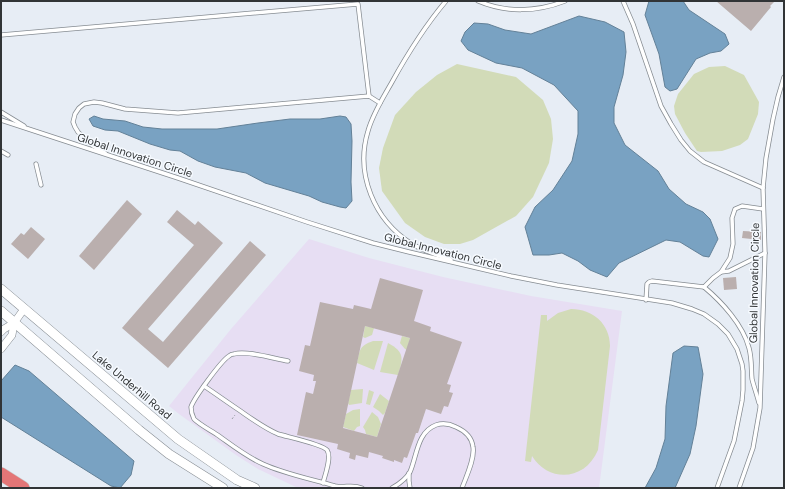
<svg xmlns="http://www.w3.org/2000/svg" width="785" height="489" viewBox="0 0 785 489" font-family="'DM Sans',sans-serif">
<style>
.education{fill:#e7def3}
.green{fill:#d2dbb8}
.water{fill:#79a2c2;stroke:#638198}
.building{fill:#baafae;fill-rule:evenodd}
.lines{fill:none;stroke-linecap:round;stroke-linejoin:round}
.service-casing{stroke:#868c92;stroke-width:5}
.minor-casing{stroke:#868c92;stroke-width:8}
.tertiary-casing{stroke:#868c92;stroke-width:10}
.motorway-casing{stroke:#c9cacb;stroke-width:14}
.path{stroke:#9b9fa5;stroke-width:1;stroke-dasharray:2 2;stroke-linecap:butt}
.service{stroke:#fff;stroke-width:3.5}
.minor{stroke:#fff;stroke-width:7}
.tertiary{stroke:#fff;stroke-width:9}
.motorway{stroke:#e47677;stroke-width:13}
.labels{text-anchor:middle;stroke-width:3;stroke-linejoin:round;paint-order:stroke}
.street-label{font-size:11px;fill:#313436;stroke:#f6faff}
</style>
<rect width="100%" height="100%" fill="#e7edf5"/>
<path class="education" d="M309,239l60,19 74,19 88,19 91,15 -23,177h-301l-40,-19 -22,-14 -57,-41 -10,-8 62,-77z"/>
<g class="green">
<path d="M457,64l59,13 27,23 8,19 2,20 -4,24 -16,34 -17,19 -43,24 -13,4h-16l-19,-7 -20,-14 -23,-32 -3,-23 4,-20 12,-33 21,-23 21,-17z"/>
<path d="M725,66l19,9 15,27 -1,12 -10,25 -8,6 -18,6 -21,1 -4,-1 -12,-18 -10,-19 -1,-8 4,-12 16,-20 15,-7z"/>
<path d="M571,309c22,0 39,15 39,37l-12,104c-13,31 -49,33 -66,6l-1,6 -6,-1 16,-146h6v6l11,-8z"/>
<path d="M365,326l9,2 -2,7 -7,3 -2,-1z"/>
<path d="M402,336l8,2 -3,12 -2,-1 -5,-6z"/>
<path d="M373,341h10l-9,29 -17,-7c3,-13 2,-17 16,-22z"/>
<path d="M388,343c17,9 15,16 10,32l-18,-3z"/>
<path d="M363,389l-1,14 -13,2 -1,-2 3,-13z"/>
<path d="M369,390l5,2 -4,13 -4,-1z"/>
<path d="M380,394l9,7 -4,12 -2,2 -4,-4 -6,-4z"/>
<path d="M360,409v17l-3,1 -3,4 -11,-4 3,-13 7,-4z"/>
<path d="M372,412l6,5 3,7 -4,13 -11,-3 -1,-4 -2,-3z"/>
</g>
<g class="water">
<path d="M649,1h34l6,9 36,24 4,10 -8,7 -11,2 -14,6 -19,30 -7,2 -5,-4 -6,-33 -14,-39z"/>
<path d="M579,16l26,6 19,10 2,20 -3,23 -9,32v16l11,22 33,26 11,18 17,15 17,8 7,7 8,20 -9,18 -6,-1 -23,-14 -14,-2 -47,23 -12,14 -17,-7 -12,-9 -16,-8 -13,2h-16l-8,-28 10,-20 18,-17 19,-29 6,-27v-23l-24,-26 -32,-17 -26,-5 -28,-13 -7,-9 4,-9 9,-9 14,1 17,6 26,4z"/>
<path d="M94,116l9,3 22,2 18,6 19,2h55l41,-6 32,-4h30l20,-3 6,1 5,7 1,17 -1,41 1,19 -6,7 -6,-1 -18,-5 -13,-6 -44,-13 -19,-10 -31,-6 -17,-6 -18,-10 -10,-1 -20,-6 -32,-13 -13,-1 -12,-4 -4,-7z"/>
<path d="M684,346l14,1 5,27 -7,52 -6,28 -15,34h-30l11,-20 9,-29 1,-33 7,-53z"/>
<path d="M15,365l14,6 105,90 -3,14 -11,13 -9,-2 -110,-69v-36z"/>
</g>
<g class="building">
<path d="M716,1h59l-5,5 1,1 -20,24z"/>
<path d="M127,200l15,14 -48,56 -15,-14z"/>
<path d="M177,210l18,15 3,-4 25,22 -75,86 15,13 87,-101 16,14 -98,113 -46,-40 72,-83 -27,-23z"/>
<path d="M31,227l14,12 -17,20 -17,-15 10,-11 3,2z"/>
<path d="M743,231l18,1v8l-19,-2z"/>
<path d="M736,277l1,12 -13,1 -1,-12z"/>
<path d="M380,278l43,12 -9,31 17,6 -1,4 32,11 -15,42 4,1 -2,7 4,1 -5,14 -4,-1 -3,8 -15,-5 -8,24h-2l-9,25 -3,-1 -2,6 -8,-3v2l-12,-4 1,-2 -14,-4 -1,6 -12,-3 -1,5 -6,-2 1,-5 -13,-4 1,-5 -41,-9 9,-43 7,2 3,-13h-3l1,-6 -15,-4 6,-26 5,1 10,-44 33,7 1,-4 17,4zM365,326l45,12 -33,99 -34,-9z"/>
</g>
<g class="lines">
<g class="service-casing">
<g id="service">
<path d="M446,1c-21,25 -38,52 -54,81 -9,16 -19,31 -24,49 -13,43 6,89 44,113 12,7 25,11 39,16"/>
<path d="M478,1c28,12 59,11 87,0"/>
<path d="M623,1l10,23 28,82 10,18 10,16 9,11 14,11 59,26"/>
<path d="M1,35l357,-31 11,92"/>
<path d="M1,112l23,14"/>
<path d="M1,120l177,58 129,44 66,21 36,9 102,24 46,9 115,18 20,6 12,5 14,10 10,10 9,15 5,15 1,7v19l-1,11 -8,40 -17,47"/>
<path d="M1,151l7,4"/>
<path d="M105,153l-12,-7 -8,-7 -7,-7 -3,-5 -2,-5 2,-8 4,-6 5,-4 10,-2 8,1 23,6 53,4 191,-17 11,7"/>
<path d="M36,164l5,21"/>
<path d="M763,209l-21,-3 -7,3 -3,9 1,26 -3,14 -9,14 8,-1 36,-18"/>
<path d="M704,287c18,15 39,38 45,61 3,11 2,21 3,31 2,8 5,16 7,24"/>
<path d="M646,300l1,-16 2,-2 3,-1 52,6 9,-9 8,-6"/>
<path d="M288,361c-13,-2 -42,-11 -54,-7 -1,0 -4,1 -5,2 -8,5 -35,42 -38,51 0,4 1,8 3,12 6,6 18,12 25,17 14,10 28,21 44,28 22,10 48,15 72,22 10,2 17,-2 27,2"/>
<path d="M204,386c12,8 23,16 35,24 13,9 25,18 39,24 10,3 44,10 49,16 5,7 -2,25 -4,33"/>
<path d="M409,473v8l1,7"/>
<path d="M392,488c7,-4 14,-9 18,-16 7,-16 7,-40 26,-47 6,-2 14,-1 20,2 9,4 16,11 17,20 2,12 -7,30 -11,41"/>
<path d="M739,488l14,-40 7,-40 5,-155 -2,-65 3,-30 7,-39 5,-22 6,-20"/>
</g>
</g>
<g class="minor-casing">
<g id="minor">
<path d="M1,332l3,-3 10,-6"/>
<path d="M1,349l11,-14 2,-12 10,-14"/>
</g>
</g>
<g class="tertiary-casing">
<g id="tertiary">
<path d="M1,289l177,150 59,41 18,8"/>
<path d="M1,311l138,119 30,24 54,34"/>
</g>
</g>
<g class="motorway-casing">
<path id="motorway" d="M1,474l22,14"/>
</g>
<path class="path" d="M232,419l3,-4"/>
<use href="#service" class="service"/>
<use href="#minor" class="minor"/>
<use href="#tertiary" class="tertiary"/>
<use href="#motorway" class="motorway"/>
</g>
<g class="labels">
<g class="street-label">
<text transform="translate(135 155) rotate(18)" y="4">Global Innovation Circle</text>
<text transform="translate(443 251) rotate(14)" y="4">Global Innovation Circle</text>
<text transform="translate(754 283) rotate(-89)" y="4">Global Innovation Circle</text>
<text transform="translate(132 385) rotate(40)" y="4">Lake Underhill Road</text>
</g>
</g>
<rect width="785" height="489" fill="none" stroke="#313436" stroke-width="4"/>
</svg>
